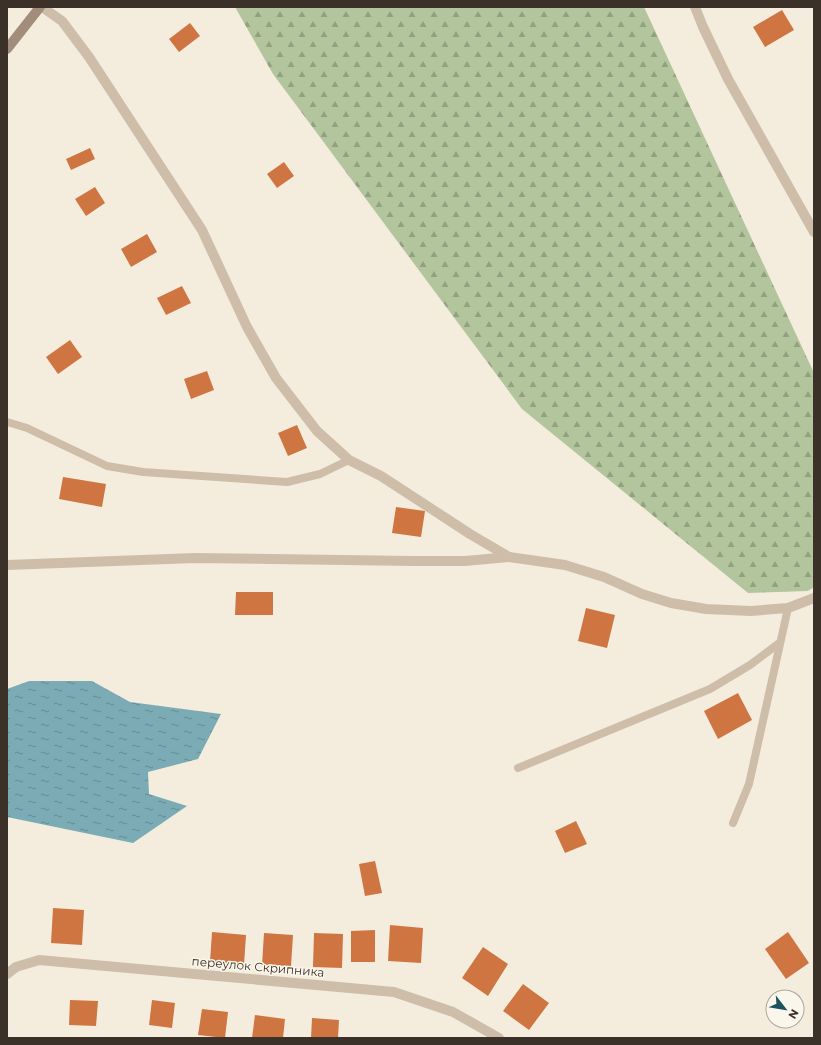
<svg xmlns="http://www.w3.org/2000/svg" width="821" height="1045" viewBox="0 0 821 1045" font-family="Montserrat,sans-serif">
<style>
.forest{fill:url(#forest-firs)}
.water{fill:url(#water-ripples)}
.building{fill:#ce7542}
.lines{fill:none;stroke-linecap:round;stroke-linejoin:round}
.lane{stroke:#cebea9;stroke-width:8}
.street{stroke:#cebea9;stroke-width:10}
.secondary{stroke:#a28d7a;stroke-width:10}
.labels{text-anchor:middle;stroke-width:3;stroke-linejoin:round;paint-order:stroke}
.street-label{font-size:12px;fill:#3b3129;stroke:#fbf6eb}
</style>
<defs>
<pattern id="forest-firs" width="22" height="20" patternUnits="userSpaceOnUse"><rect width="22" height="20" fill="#b3c59d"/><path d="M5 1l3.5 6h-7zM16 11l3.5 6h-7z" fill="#93a180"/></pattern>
<pattern id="water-ripples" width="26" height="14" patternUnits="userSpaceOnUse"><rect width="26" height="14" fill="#7babb4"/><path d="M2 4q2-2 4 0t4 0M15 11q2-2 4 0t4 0" fill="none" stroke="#668c92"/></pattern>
</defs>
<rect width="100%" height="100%" fill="#f4edde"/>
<path class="forest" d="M235,7h409l170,366v214l-6,4 -60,2 -226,-184 -249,-335z"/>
<path class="water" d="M29,681h63l38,21 91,12 -23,45 -50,13 1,22 38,12 -54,37 -126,-26v-128z"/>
<g class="building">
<path d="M782,10l12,20 -29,17 -12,-20z"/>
<path d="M190,23l10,13 -21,16 -10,-13z"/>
<path d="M90,148l5,11 -24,11 -5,-11z"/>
<path d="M284,162l10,14 -17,12 -10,-14z"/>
<path d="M95,187l10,16 -19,13 -11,-17z"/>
<path d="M147,234l10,18 -26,15 -10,-18z"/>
<path d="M182,286l9,17 -25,12 -9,-17z"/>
<path d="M70,340l12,17 -24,17 -12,-17z"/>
<path d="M207,371l7,19 -23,9 -7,-20z"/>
<path d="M297,425l10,23 -19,8 -10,-23z"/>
<path d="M63,477l43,7 -4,23 -43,-8z"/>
<path d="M396,507l29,4 -4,26 -29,-4z"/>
<path d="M236,592h37v23h-38z"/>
<path d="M586,608l29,7 -8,33 -29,-7z"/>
<path d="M738,693l14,27 -34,19 -14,-28z"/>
<path d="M576,821l11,23 -22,9 -10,-22z"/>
<path d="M375,861l7,32 -17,3 -6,-32z"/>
<path d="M53,908l31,2 -2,35 -31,-2z"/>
<path d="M390,925l33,3 -2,35 -33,-2z"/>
<path d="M375,930v32h-24v-31z"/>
<path d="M212,932l34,3 -2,30 -34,-3z"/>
<path d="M788,932l21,31 -23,16 -21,-30z"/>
<path d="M264,933l29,2 -2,31 -29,-1z"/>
<path d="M314,933l29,1 -1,34 -29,-1z"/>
<path d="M483,947l25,17 -20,32 -26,-18z"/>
<path d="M523,984l26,19 -20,27 -26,-19z"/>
<path d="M70,1000l28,1 -2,25 -27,-1z"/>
<path d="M152,1000l23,3 -3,25 -23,-3z"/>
<path d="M202,1009l26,3 -3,26 -27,-3z"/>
<path d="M255,1015l30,4 -2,19h-31z"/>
<path d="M312,1018l27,2 -1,18h-27z"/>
</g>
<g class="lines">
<g class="lane">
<path d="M7,422l20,6 80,38 36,6 144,10 33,-8 29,-14"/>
<path d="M518,768l192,-79 40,-24 28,-21"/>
<path d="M733,823l16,-39 39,-176"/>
</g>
<g class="street">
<path d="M42,7l20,14 27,36 113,173 45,97 29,51 41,53 32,29 32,16 89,58 39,23"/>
<path d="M695,7l8,20 25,52 86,153"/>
<path d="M7,565l188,-7 218,3h52l44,-4 56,8 39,12 38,17 29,9 35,6 45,2 37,-3 26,-10"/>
<path d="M7,974l9,-7 23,-7 355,32 59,20 46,26"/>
</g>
<path class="secondary" d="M7,49l33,-42"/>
</g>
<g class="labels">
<g class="street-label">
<text transform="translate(258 967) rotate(5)" y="4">переулок Скрипника</text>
</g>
</g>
<rect width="821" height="1045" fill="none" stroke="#3b3129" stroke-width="16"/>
<g transform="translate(785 1009) rotate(121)"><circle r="19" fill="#fbf6eb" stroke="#aea79d"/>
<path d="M0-3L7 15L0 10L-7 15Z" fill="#1b5360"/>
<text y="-6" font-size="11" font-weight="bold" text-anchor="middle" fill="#3b3129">N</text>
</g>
</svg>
